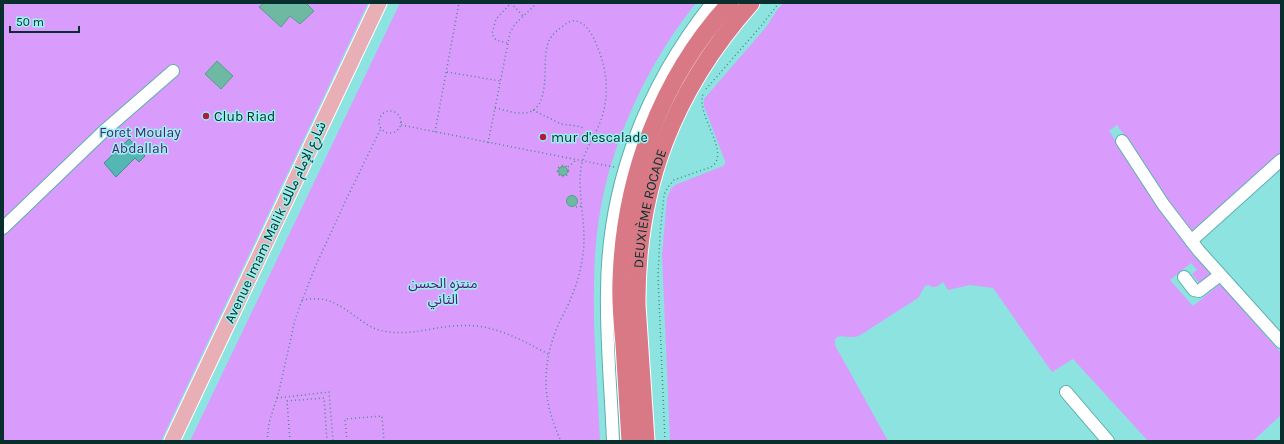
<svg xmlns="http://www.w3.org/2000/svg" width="1284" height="444" viewBox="0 0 1284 444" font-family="Karla,'Noto Sans Arabic',sans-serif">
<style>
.green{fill:#d99cfd}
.water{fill:#54b7b4;stroke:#3d8e8c}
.building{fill:#6db9a2;stroke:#539f89}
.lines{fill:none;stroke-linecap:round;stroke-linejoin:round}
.minor-casing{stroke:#59b0ad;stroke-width:14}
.major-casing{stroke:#fff;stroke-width:17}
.highway-casing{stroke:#fff;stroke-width:19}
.path{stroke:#4b8987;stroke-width:1.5;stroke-dasharray:1 3;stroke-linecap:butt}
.minor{stroke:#fff;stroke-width:12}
.major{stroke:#e8afb6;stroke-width:15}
.highway{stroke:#d97986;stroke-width:17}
.poi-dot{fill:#ae1b44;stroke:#9af1ed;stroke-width:1.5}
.labels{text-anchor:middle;stroke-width:3;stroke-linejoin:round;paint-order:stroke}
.poi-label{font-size:14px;fill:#082f2e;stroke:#9af1ed;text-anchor:start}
.park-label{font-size:14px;fill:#561973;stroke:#9af1ed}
.street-label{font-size:14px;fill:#082f2e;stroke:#9af1ed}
</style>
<rect width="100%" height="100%" fill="#8de3e0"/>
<g class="green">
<path d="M3,3h365l-207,438h-158z"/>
<path d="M400,3h296c-42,52 -75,119 -91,184 -8,33 -11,68 -11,102 -1,51 4,102 6,152h-410z"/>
<path d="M783,3h498v152l-90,79 -74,-109 -8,6c33,49 66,97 103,144l-12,9 -8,-10 5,-4 -6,-7 -21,17 23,26 27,-22 61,69v62l-28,26h-105l-75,-82 -21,13 -59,-84 -23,-3 -22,5 -5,-8c-5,4 -9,8 -14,3l-4,1 -7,12 -56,36c-3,2 -6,3 -9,3 -8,0 -22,-5 -17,10l52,94h-218l-8,-186 5,-57 4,-9 4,-4 48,-19 2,-2v-3l-21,-55v-7l63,-73 10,-16z"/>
</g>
<path class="water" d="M129,139l16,17 -6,6 -4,-4 -19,19 -12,-14z"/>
<g class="building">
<path d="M264,3h42l8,8 -14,13 -10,-8 -9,11 -22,-20z"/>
<path d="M217,61l16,15 -12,13 -16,-15z"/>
<circle cx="563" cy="171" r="4.5"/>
<circle cx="572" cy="201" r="5.5"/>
</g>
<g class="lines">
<g class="minor-casing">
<g id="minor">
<path d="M1122,141l41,63 36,47 82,91"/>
<path d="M3,228l101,-97 69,-60"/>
<path d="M1191,241l90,-81"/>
<path d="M1184,277l10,13 5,1 21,-16"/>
<path d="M1066,392l42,49"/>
<path d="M613,441c-2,-50 -7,-101 -6,-151 1,-107 39,-204 105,-287"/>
</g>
</g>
<g class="major-casing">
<path id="major" d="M172,441l207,-438"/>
</g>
<g class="highway-casing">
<g id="highway">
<path d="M630,441c-2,-32 -4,-64 -6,-97 -2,-21 -4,-42 -3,-63 3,-102 40,-203 109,-278"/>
<path id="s1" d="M646,441l-9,-136c-1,-118 36,-214 114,-302"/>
</g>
</g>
<g class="path">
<path d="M511,3l12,13"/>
<path d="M507,43l-11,-3 -4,-6 4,-15 15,-16"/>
<path d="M447,72l53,9"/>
<path d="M706,89l55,-63 18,-23"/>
<path d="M495,108c10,2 20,6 30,5 27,-3 17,-48 22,-66 2,-10 8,-15 16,-21 5,-4 10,-7 16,-4 9,3 15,16 18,24 11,25 13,53 2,79 -6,14 -15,26 -18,42 -4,28 6,58 2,87 -2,14 -5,28 -11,41 -4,12 -11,23 -16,35 -15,40 -13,73 5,111"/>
<path d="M533,110l28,14 16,2 7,2"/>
<circle cx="390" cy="122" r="11"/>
<path d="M401,125l213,42"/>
<path d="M435,132l24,-129"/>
<path d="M488,143l22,-110 5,-9 22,-21"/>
<circle cx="563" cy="171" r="5.5"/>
<path d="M568,167l7,-6"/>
<path d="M576,207l6,-1"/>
<path d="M302,300c8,-1 16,-2 24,0 20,5 34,24 53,30 26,7 49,-2 75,-4 36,-4 64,12 94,28"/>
<path d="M277,398l52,-6 4,49"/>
<path d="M267,441l2,-18 10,-32 16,-71 6,-17 15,-38 30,-65 35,-72"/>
<path d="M290,441l-3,-40 37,-3 3,43"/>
<path d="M347,441l-2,-22 37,-3 2,25"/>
<path d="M665,441l-7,-165 2,-41 4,-40 4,-8 6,-7 37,-13c21,-14 -15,-50 -8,-73"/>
</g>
<use href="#minor" class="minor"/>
<use href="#major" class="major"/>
<use href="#highway" class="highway"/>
</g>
<g class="poi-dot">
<circle cx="206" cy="116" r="4"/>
<circle cx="543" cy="137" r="4"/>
</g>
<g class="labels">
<g class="poi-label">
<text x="214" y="121">Club Riad</text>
<text x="551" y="142">mur d'escalade</text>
</g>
<g class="park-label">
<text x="140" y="137">Foret Moulay<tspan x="140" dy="16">Abdallah</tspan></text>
<text x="443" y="288">منتزه الحسن<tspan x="443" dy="16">الثاني</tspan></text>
</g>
<g class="street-label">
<text dy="5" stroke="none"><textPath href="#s1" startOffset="234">DEUXIÈME ROCADE</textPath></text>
<text transform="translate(275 222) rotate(-65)" y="5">Avenue Imam Malik شارع الإمام مالك</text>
</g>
</g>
<rect width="1284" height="444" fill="none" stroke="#082f2e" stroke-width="8"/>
<path d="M10 26v6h69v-6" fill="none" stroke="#082f2e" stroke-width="2"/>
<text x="16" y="26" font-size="12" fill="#082f2e" stroke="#9af1ed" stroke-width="3" paint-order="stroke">50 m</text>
</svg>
